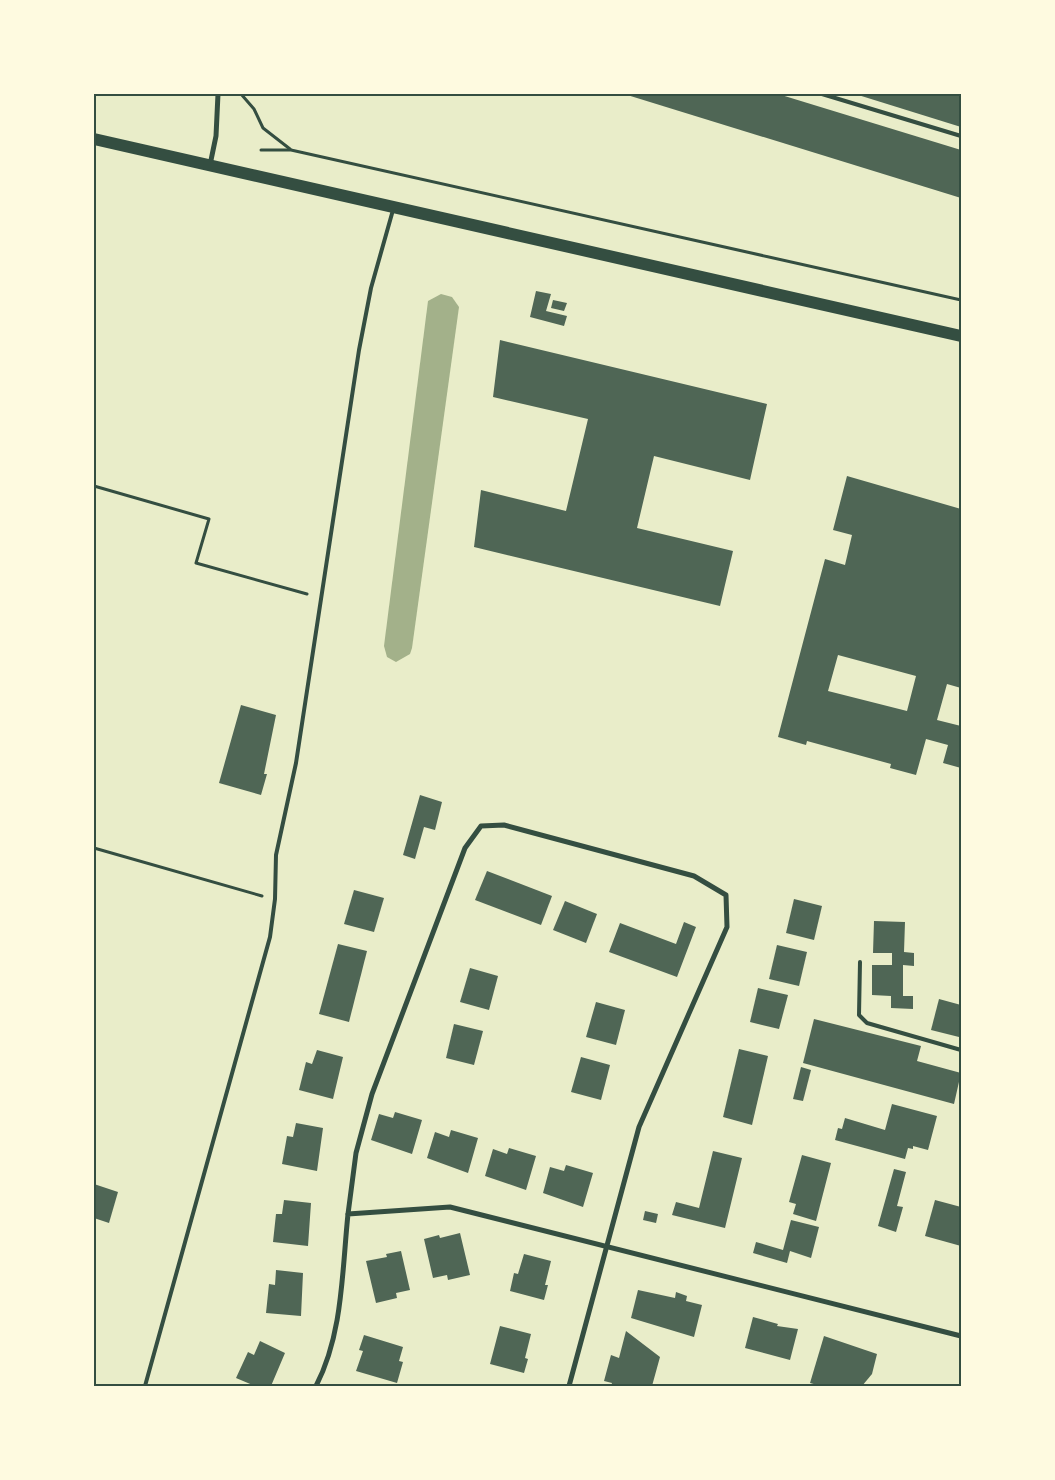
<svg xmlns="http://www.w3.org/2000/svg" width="1055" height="1480" viewBox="0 0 1055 1480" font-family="'Playfair Display',serif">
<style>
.water{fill:#a3b18a}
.building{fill:#4f6655;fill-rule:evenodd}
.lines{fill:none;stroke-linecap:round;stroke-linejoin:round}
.path{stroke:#344e41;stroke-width:3}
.service{stroke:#344e41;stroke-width:4}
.minor{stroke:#344e41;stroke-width:5}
.primary{stroke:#344e41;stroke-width:12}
.neatline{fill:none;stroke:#344e41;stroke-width:2}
</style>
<rect width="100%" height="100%" fill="#e9edc9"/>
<path class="water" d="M441,294l11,3 7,10 -47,341 -2,6 -14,8 -9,-5 -3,-11 44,-345z"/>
<g class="building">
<path d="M624,94h154l183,56v48z"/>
<path d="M855,94h106v33z"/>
<path d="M536,291l15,3 -5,17 21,5 -3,10 -34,-9z"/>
<path d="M553,300l14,3 -3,8 -13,-3z"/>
<path d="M500,340l267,64 -17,76 -96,-24 -17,72 96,23 -13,55 -246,-59 7,-57 85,21 22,-92 -95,-22z"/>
<path d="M847,476l114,33v179l-14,-4 -10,36 24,6v42l-18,-5 5,-18 -22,-6 -10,36 -26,-7 1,-4 -84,-23 -1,4 -28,-8 47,-178 20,6 7,-30 -19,-5zM838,655l78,21 -9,35 -79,-20z"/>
<path d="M241,705l35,10 -12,59h3l-6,21 -42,-12z"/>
<path d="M420,795l22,7 -7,28 -11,-3 -9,32 -12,-4z"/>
<path d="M487,871l65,25 -11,29 -66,-25z"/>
<path d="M354,890l30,8 -10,34 -30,-8z"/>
<path d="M794,899l28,7 -8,34 -28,-7z"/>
<path d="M565,901l32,13 -11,29 -33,-13z"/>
<path d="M874,921l31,1 -1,30 10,1v13l-11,-1v31h10v13l-22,-1v-12l-19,-1v-30h20v-12h-19z"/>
<path d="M684,922l12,5 -19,50 -68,-25 11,-29 56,21z"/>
<path d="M338,944l29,7 -18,71 -30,-8z"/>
<path d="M777,945l30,7 -8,34 -30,-7z"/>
<path d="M470,968l28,8 -9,34 -29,-8z"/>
<path d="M758,988l30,7 -9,34 -29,-7z"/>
<path d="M939,999l22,6 -2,32 -28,-7z"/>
<path d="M596,1002l29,8 -9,35 -30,-8z"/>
<path d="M814,1019l107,27 -4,15 44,12 -7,31 -151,-41z"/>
<path d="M454,1024l29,7 -9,34 -28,-7z"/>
<path d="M739,1049l29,7 -16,69 -29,-8z"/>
<path d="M317,1050l26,7 -10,42 -34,-9 7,-28 6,2z"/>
<path d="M581,1057l29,8 -9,35 -30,-8z"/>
<path d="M801,1067l10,3 -8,31 -10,-2z"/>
<path d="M892,1104l45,12 -9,34 -15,-4v3l-5,-1 -3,11 -70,-19 3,-12 4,1 3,-11 40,12z"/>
<path d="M395,1112l27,8 -10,34 -41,-14 8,-26 14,4z"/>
<path d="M296,1123l27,5 -6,43 -35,-7 5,-28 6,1z"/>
<path d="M451,1130l27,8 -10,35 -41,-15 8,-26 14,5z"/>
<path d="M509,1148l27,8 -10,34 -41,-14 8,-27 14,5z"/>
<path d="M713,1151l29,7 -17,70 -53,-13 4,-13 23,6z"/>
<path d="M802,1155l29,8 -15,58 -23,-7 3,-10 -7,-2z"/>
<path d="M566,1165l27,8 -10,34 -40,-14 7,-26 14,4z"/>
<path d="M894,1169l12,3 -9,34 6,1 -7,25 -18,-6z"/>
<path d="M94,1184l24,8 -9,31 -15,-5z"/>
<path d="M284,1200l27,3 -3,43 -35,-4 3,-28h6z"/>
<path d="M935,1200l26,7v39l-36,-10z"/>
<path d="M645,1211l13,3 -2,9 -13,-3z"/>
<path d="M791,1220l28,7 -8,31 -21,-7 -3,12 -34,-10 3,-11 27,8z"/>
<path d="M460,1233l10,42 -22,5 -1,-5 -14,3 -9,-39 15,-4 1,3z"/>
<path d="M401,1251l9,39 -14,3 1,5 -21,5 -10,-42 21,-4 -1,-3z"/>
<path d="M524,1254l27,7 -6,24h3l-4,15 -34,-9 4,-18 4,1z"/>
<path d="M276,1270l27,3 -2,43 -35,-3 3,-29 6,1z"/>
<path d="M638,1290l37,8 1,-6 11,4 -1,5 16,4 -8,32 -63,-19z"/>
<path d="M753,1317l25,7 -1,2 21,3 -8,31 -45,-12z"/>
<path d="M500,1326l31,8 -6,24 3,1 -4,14 -34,-9z"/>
<path d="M626,1331l34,26 -8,29h-41l1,-3 -8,-2 7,-26 8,3z"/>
<path d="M364,1335l39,12 -4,14 4,1 -6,21 -41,-12 7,-20 -4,-1z"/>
<path d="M824,1336l53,18 -5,20 -10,12h-41l-11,-3z"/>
<path d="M260,1341l25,12 -14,33h-16l-19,-8 12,-26 6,3z"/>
</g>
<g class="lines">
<g class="path">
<path d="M241,94l13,15 9,19 27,21"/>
<path d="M261,150h30l670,150"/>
<path d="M94,486l115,33 -13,44 111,31"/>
<path d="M94,848l168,48"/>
</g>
<g class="service">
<path d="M822,94l139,42"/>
<path d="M860,962l-1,53 8,8 94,27"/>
<path d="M145,1386l125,-449 5,-38 1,-44 20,-92 63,-413 12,-62 22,-78"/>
</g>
<g class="minor">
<path d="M210,165l6,-29 2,-42"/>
<path d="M348,1214l8,-61 16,-59 93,-246 16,-22 23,-1 190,51 32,19 1,32 -88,200 -70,259"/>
<path d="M316,1386c27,-52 26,-115 32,-172l102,-7 511,129"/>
</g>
<path class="primary" d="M94,139l867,197"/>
</g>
<rect width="1055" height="1480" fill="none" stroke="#fefae0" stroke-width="190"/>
<rect x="95" y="95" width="865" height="1290" class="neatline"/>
</svg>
